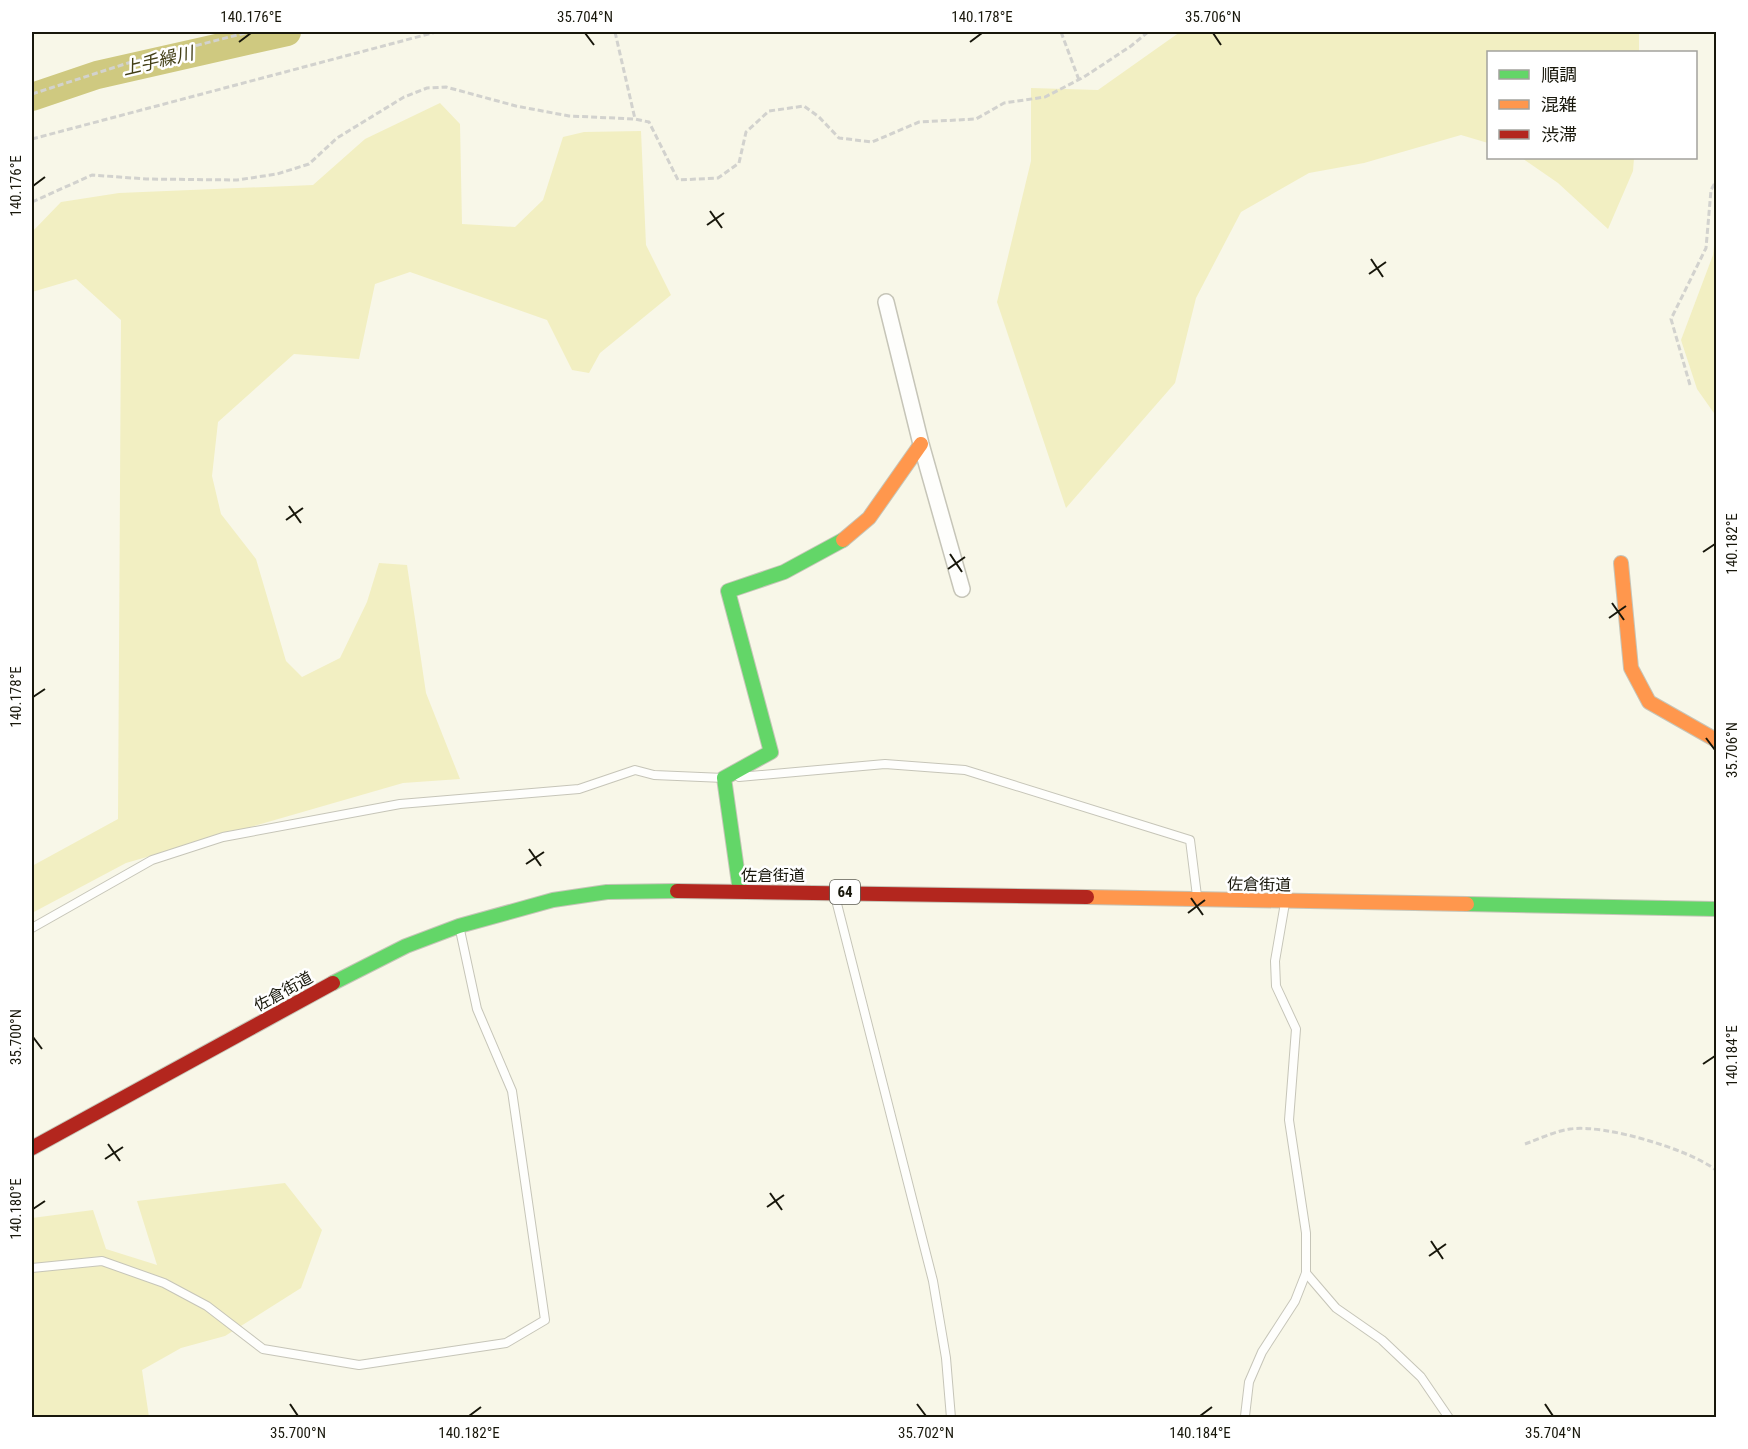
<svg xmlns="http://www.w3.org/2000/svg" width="1748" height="1449" viewBox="0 0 1748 1449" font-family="'Roboto Condensed','Noto Sans JP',sans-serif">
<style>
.green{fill:#f2efc2}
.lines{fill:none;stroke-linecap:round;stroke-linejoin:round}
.river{stroke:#cfc980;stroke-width:28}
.lane-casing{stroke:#c6c5b8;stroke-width:10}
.street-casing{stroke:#c6c5b8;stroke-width:18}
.fast-casing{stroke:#c6c5b8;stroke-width:16}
.slow-casing{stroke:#c6c5b8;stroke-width:16}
.jam-casing{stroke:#c6c5b8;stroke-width:16}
.path{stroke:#d2d2ce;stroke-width:3;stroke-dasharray:6 3;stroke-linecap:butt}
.lane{stroke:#fefefc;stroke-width:8}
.street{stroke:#fefefc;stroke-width:15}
.fast{stroke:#63d668;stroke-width:14}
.slow{stroke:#ff974d;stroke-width:14}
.jam{stroke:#b3261e;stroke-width:14}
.ticks{fill:none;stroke:#18170b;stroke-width:2}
.labels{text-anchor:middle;stroke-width:5;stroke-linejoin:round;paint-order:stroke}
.shield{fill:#fff;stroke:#5d5d54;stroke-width:1.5}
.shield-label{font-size:15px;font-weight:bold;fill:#18170b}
.street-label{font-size:16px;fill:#18170b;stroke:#fff}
.water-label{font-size:18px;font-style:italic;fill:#433f16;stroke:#fff}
.neatline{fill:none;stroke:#18170b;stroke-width:2}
.ticks-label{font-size:15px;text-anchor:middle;fill:#18170b}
</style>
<rect width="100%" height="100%" fill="#f8f7e8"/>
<g class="green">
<path d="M1180,32h459v20h-151v91l-27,-8 -97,28 -55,10 -68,39 -45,86 -21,85 -109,125 -69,-206 34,-141v-73l67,2z"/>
<path d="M440,103l20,21 2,100 53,3 28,-27 20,-63 21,-5 57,-1 5,114 25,50 -71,58 -11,20 -17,-3 -25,-50 -137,-48 -35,12 -16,75 -65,-5 -76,68 -6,54 9,38 35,45 30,102 16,16 38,-19 27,-56 12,-39 28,2 19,128 34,86 -57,4 -277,80 -94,50v-47l86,-47 3,-499 -45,-41 -44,13v-60l29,-30 58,-9 194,-8 52,-46z"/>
<path d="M1522,158h112l-1,13 -25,58 -50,-46z"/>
<path d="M1716,226v190l-19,-27 -16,-49 32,-85z"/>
<path d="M285,1183l37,47 -21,58 -76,48 -44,12 -39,22 7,47 -117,1v-200l61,-8 13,39 51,16 -20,-64z"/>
</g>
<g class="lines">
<path class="river" d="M32,97l65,-22 190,-43"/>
<g class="lane-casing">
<g id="lane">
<path d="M739,777l146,-13 80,6 225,70 7,56"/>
<path d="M835,896l98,385 13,77 5,60"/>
<path d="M32,928l120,-68 71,-23 177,-33 179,-15 56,-19 19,5 70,3"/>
<path d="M32,1268l70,-7 62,22 43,23 56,43 96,16 147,-22 39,-23 -33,-229 -35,-82 -17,-79"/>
<path d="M1306,1273l30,35 46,32 39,37 28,41"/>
<path d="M1245,1416l4,-34 13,-30 33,-51 11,-28v-40l-17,-113 7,-91 -20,-43 -1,-25 10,-58"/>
</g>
</g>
<g class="street-casing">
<path id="street" d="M886,302l35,142 41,145"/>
</g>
<g class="fast-casing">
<g id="fast">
<path d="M740,891l-16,-113 47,-26 -43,-161 56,-19 59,-32"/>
<path d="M1467,904l249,5"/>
<path d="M333,983l73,-37 53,-20 94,-26 54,-8 70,-1"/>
</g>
</g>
<g class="slow-casing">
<g id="slow">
<path d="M843,540l26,-22 52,-74"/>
<path d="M1621,563l10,105 18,34 67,38"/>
<path d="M1087,897l380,7"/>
</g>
</g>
<g class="jam-casing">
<g id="jam">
<path d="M677,891l410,6"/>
<path d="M32,1148l301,-165"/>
</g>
</g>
<g class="path">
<path d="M615,32l20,87"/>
<path d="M1061,32l18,48"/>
<path d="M32,94l96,-31 121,-31"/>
<path d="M32,139l404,-107"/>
<path d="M32,202l60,-27 54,4 91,1 40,-6 32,-10 28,-26 67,-41 23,-9 19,-1 70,19 53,10 66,3 14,3 29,58 40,-2 21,-15 7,-31 23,-21 35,-5 15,11 20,21 33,4 47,-20 57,-3 28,-16 41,-6 39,-20 47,-31 17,-14"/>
<path d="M1690,385l-19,-66 35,-71 5,-58 5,-9"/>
<path d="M1525,1144c14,-5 30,-13 45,-15 35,-5 118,20 146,41"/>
</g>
<use href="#lane" class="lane"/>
<use href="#street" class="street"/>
<use href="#fast" class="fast"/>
<use href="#slow" class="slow"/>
<use href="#jam" class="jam"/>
</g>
<path class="ticks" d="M585,33l9,12M1213,33l8,12M239,42l12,-9M970,42l12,-9M33,186l12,-9M710,211l12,17M707,225l17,-12M1371,259l12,18M1369,274l17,-12M289,506l12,17M286,520l17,-12M1703,552l12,-8M950,554l12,18M948,569l17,-12M1612,603l12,17M1609,618l17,-12M33,697l12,-8M1706,738l9,12M529,849l12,17M526,864l18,-12M1191,898l12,17M1188,913l17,-13M33,1037l9,12M1703,1064l12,-8M108,1144l12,17M105,1159l18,-12M770,1193l12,17M767,1207l17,-12M33,1209l12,-8M1431,1241l12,18M1429,1256l17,-12M290,1404l8,12M917,1404l9,12M1545,1404l8,12M469,1416l12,-9M1200,1416l12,-9"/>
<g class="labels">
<rect class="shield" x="830" y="880" width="30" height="24" rx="4.5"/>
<g class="shield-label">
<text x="845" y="897">64</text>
</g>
<g class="street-label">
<text x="773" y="881">佐倉街道</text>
<text transform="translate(1259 884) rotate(1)" y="6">佐倉街道</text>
<text transform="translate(283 991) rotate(-29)" y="6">佐倉街道</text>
</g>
<g class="water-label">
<text transform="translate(158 61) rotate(-13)" y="6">上手繰川</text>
</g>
</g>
<rect width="1748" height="1449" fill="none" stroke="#ffffff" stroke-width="66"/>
<rect x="1487" y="51" width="210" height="108" fill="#ffffff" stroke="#a3a29d" stroke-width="1.5"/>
<rect x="1499" y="70" width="30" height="9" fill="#63d668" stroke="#a3a29d" stroke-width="1.5"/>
<text x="1541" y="81" font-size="18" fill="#18170b">順調</text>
<rect x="1499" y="100" width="30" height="9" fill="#ff974d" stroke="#a3a29d" stroke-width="1.5"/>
<text x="1541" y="111" font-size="18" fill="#18170b">混雑</text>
<rect x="1499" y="130" width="30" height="9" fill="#b3261e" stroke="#a3a29d" stroke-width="1.5"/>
<text x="1541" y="141" font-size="18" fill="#18170b">渋滞</text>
<rect x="33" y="33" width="1682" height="1383" class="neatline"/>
<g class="ticks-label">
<text x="251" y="22">140.176°E</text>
<text x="585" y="22">35.704°N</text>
<text x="982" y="22">140.178°E</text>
<text x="1213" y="22">35.706°N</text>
<text transform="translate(16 186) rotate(-90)" y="5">140.176°E</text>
<text transform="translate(1732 544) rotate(-90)" y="5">140.182°E</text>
<text transform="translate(16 697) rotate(-90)" y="5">140.178°E</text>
<text transform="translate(1732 750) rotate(-90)" y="5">35.706°N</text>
<text transform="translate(16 1037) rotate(-90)" y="5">35.700°N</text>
<text transform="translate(1732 1056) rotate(-90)" y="5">140.184°E</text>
<text transform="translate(16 1209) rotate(-90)" y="5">140.180°E</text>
<text x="298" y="1438">35.700°N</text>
<text x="469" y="1438">140.182°E</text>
<text x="926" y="1438">35.702°N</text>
<text x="1200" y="1438">140.184°E</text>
<text x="1553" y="1438">35.704°N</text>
</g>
</svg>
